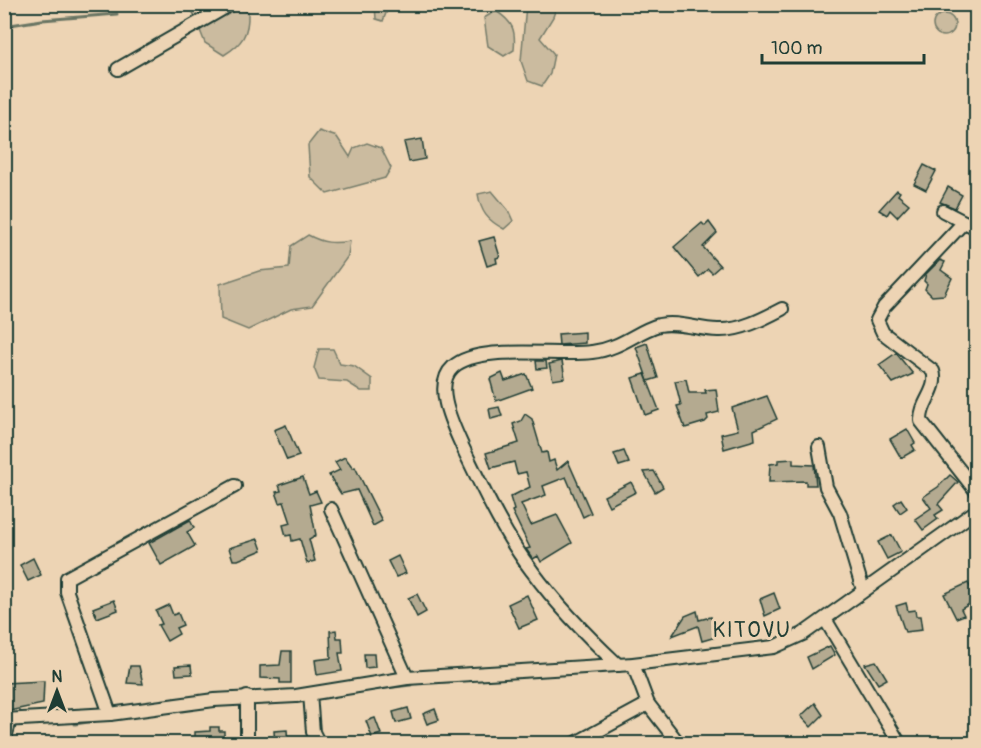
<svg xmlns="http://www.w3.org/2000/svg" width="981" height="748" viewBox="0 0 981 748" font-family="Pangolin,sans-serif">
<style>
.green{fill:#cbbb9f;stroke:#757c6a;stroke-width:1.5}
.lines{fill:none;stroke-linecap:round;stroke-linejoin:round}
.stream{stroke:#697463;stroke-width:3}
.building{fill:#b4aa90;stroke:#1f3d34;stroke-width:1.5}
.minor-casing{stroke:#1f3d34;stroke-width:16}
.minor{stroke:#edd4b4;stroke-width:12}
.labels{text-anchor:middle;stroke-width:6;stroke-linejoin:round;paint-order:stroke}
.quarter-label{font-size:21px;letter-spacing:1.5px;fill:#1f3d34;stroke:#edd4b4}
</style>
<rect width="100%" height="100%" fill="#edd4b4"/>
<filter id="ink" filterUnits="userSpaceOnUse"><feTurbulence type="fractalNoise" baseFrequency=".0167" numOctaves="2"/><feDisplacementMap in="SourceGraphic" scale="12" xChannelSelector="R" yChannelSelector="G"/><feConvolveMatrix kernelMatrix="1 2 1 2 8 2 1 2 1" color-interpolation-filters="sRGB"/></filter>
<g filter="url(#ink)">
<g class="green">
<path d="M231,4l17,8c1,22 -6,32 -24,43l-19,-12 -13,-33 12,-5z"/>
<path d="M375,5h14l-6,16 -7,-2z"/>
<path d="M526,5h31l-4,12 -13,21 14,16 -4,20 -8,12 -14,-5 -7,-20z"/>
<path d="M496,11c17,11 20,19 18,39l-10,6 -16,-10 -4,-28z"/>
<circle cx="944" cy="25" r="11"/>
<path d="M319,131l18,6 13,20 4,-9 13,-5 14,5 10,20 -6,10 -58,16 -17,-17 -2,-32z"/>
<path d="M492,191l16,19 5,11 -9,8c-17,-9 -23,-17 -26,-35z"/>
<path d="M308,235c15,8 25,9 42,6l-2,15 -36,50 -21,3 -43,21 -27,-11 -1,-35 39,-13 30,-3 2,-22z"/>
<path d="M319,349h14l7,15 14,2 18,13v12h-11l-14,-9 -28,-2 -5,-12z"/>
</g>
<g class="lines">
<g class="stream">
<path d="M4,7l9,-3"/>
<path d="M4,26l38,-6 75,-6"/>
<path d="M377,689l34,-4"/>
<path d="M355,693l12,-3"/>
<path d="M206,707l14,-2"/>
<path d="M75,724l20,-3"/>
</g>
</g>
<g class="building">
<path d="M422,139l3,20 -16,3 -5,-20z"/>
<path d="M924,165l12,6 -10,19 -12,-6z"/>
<path d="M948,187l14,8 -7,13 -15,-6z"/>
<path d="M897,190l3,2 -2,3 11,9 -12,13 -7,-7 -3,5 -8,-5z"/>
<path d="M709,222l8,11 -14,14 17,19 -8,7 -4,-4 -9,8 -25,-30 28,-24 3,3z"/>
<path d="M494,237l6,20 -4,1 1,5 -10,3 -8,-25z"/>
<path d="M940,260l5,2 -4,8 11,8 -8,17 -12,1 -7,-7 2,-5 -3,-3 2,-7z"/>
<path d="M585,332v11l-26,2 -1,-11z"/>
<path d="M647,343l11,35 -10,3 -12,-34z"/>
<path d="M896,353l17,21 -20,9 -14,-18z"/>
<path d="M536,361h10l1,7 -10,1z"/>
<path d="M562,361l3,17 -12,2 -4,-16z"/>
<path d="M502,373l3,8 21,-7 6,14 -36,13 -6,-22z"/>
<path d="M645,374l14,36 -14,5 -13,-37z"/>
<path d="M686,379l3,14h17l-1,-3 11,-1 3,23 -12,3 1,4 -3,3 -20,6 -8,-22 4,-1 -6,-24z"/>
<path d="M767,396l10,23 -23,11 1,10 -31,9 -3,-15 17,-4 -6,-22z"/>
<path d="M499,407l3,9 -11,3 -2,-10z"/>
<path d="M525,414l7,5 10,34 5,-1 2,10 5,-2 3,10 11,-9 23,52 -8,4 -17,-40 -23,9 3,9 -25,9 10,21 26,-10 15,28 -31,19 -3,-6 -5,3 -7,-10 4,-1 -18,-37 2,-1 -4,-13 20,-10 -4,-15 -9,2 -3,-12 -23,6 -5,-15 33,-10 -6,-19 8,-3z"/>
<path d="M286,425l13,31 -12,4 -13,-30z"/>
<path d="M907,429l8,14 -3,2 3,5 -14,8 -11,-19z"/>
<path d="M624,451l5,12 -10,3 -5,-12z"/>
<path d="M345,457l8,11 2,-1 27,54 -9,5 -16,-36 -16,4 -12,-19 11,-5 -5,-8z"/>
<path d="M793,459v5l21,1 2,20h-10v-4l-37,1 1,-18 8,-1v-3z"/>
<path d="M654,471l9,16 -8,5 -11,-20z"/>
<path d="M950,475l8,7 -20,22 5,6 -8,5 3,4 -15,11 -8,-11 16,-11 -8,-11 15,-10z"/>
<path d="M303,477l6,17 7,-3 5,11 -11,3 6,30 -7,4 6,22 -8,2 -7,-24 -8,2 -1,-6 -5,1 -3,-11 8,-2 -7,-21 -4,1 -4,-11 5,-1 -2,-6z"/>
<path d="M631,482l5,10 -27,14 -5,-10z"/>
<path d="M901,499l6,9 -7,5 -6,-9z"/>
<path d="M190,520l4,8 -7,4 8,14 -34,19 -12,-22z"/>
<path d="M892,535l9,17 -14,7 -9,-17z"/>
<path d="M258,539l4,11 -24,10h-5l-4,-12z"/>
<path d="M398,556l8,17 -10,4 -8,-16z"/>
<path d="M33,558l8,17 -13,6 -8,-16z"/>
<path d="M968,583l4,7 4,-2v12l-15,9 3,6 -8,3 -12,-24z"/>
<path d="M774,593l6,16 -15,7 -5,-17z"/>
<path d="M417,594l9,18 -9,5 -9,-19z"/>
<path d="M527,595l11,25 -19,8 -11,-24z"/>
<path d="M114,600l4,10 -21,8 -4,-10z"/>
<path d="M906,603l2,8 7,-1 1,6h4l2,14 -17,2 -9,-26z"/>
<path d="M169,605l4,10 5,-2 5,12 -7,3 3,6 -12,7 -9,-16 4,-1 -6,-13z"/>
<path d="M697,611l2,9 12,-3 5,20 -14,4 -4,-15 -26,10 13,-20z"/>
<path d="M336,630l1,8h5l1,15h-4l3,18 -25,4 -2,-15 16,-2 -1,-27z"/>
<path d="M830,646l5,9 -23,14 -5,-12z"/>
<path d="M282,651h9v32h-11v-4l-20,-1v-12l20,-1z"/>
<path d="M364,654h10l1,13 -10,1z"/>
<path d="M876,661l11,18 -9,5 -13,-20z"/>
<path d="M191,665l1,9 -16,1 -1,-9z"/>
<path d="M130,666h9l4,18 -16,-1z"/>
<path d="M44,681l-1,23 -39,8v-29z"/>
<path d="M815,703l8,12 -12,12 -10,-11z"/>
<path d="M408,708l3,11 -15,4 -3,-11z"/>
<path d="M435,709l4,11 -12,4 -4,-10z"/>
<path d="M375,718l6,16 -9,3 -6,-16z"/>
<path d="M210,727h9v4h5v12l-29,-1v-10l15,-1z"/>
<path d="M287,730l1,14h-13l-1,-13z"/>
</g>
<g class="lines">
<g class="minor-casing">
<g id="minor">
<path d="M118,69l113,-65"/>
<path d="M943,211l33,17"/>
<path d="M964,222l-80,85 -7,13 6,13 50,38c6,19 -13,31 -12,50l55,70"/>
<path d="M819,447l7,40 14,26 23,77"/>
<path d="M331,509l76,169"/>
<path d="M825,619l75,125"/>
<path d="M633,664l15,40 31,40"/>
<path d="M618,665c-31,-29 -61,-60 -86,-94 -28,-36 -49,-82 -69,-123 -9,-21 -31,-62 -10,-81 26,-24 105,-10 139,-15 28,-3 45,-21 67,-27 20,-4 39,5 59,5 22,1 45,-11 64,-21"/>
<path d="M310,694l3,38 6,12"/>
<path d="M110,714l-43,-122v-14l168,-92"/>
<path d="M4,720l106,-6 104,-14 82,-4 111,-18 226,-14 141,-17 29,-13 173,-123"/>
<path d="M4,741l6,-21"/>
<path d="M247,744v-47"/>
<path d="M574,744l74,-40"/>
</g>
</g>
<use href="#minor" class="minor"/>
</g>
</g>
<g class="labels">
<g class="quarter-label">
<text x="752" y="637">KITOVU</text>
</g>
</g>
<rect width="981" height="748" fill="none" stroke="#edd4b4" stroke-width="24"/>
<rect x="12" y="12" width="957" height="724" fill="none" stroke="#1f3d34" stroke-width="2" filter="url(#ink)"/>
<g transform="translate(57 691)" stroke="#edd4b4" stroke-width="4.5" paint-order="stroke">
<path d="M0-4.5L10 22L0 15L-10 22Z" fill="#1f3d34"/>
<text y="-9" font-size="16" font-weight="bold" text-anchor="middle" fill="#1f3d34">N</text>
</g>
<path d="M762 54v9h162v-9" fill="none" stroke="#1f3d34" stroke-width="3"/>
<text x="771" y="54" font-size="18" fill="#1f3d34" stroke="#edd4b4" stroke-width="4.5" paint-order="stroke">100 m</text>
</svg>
